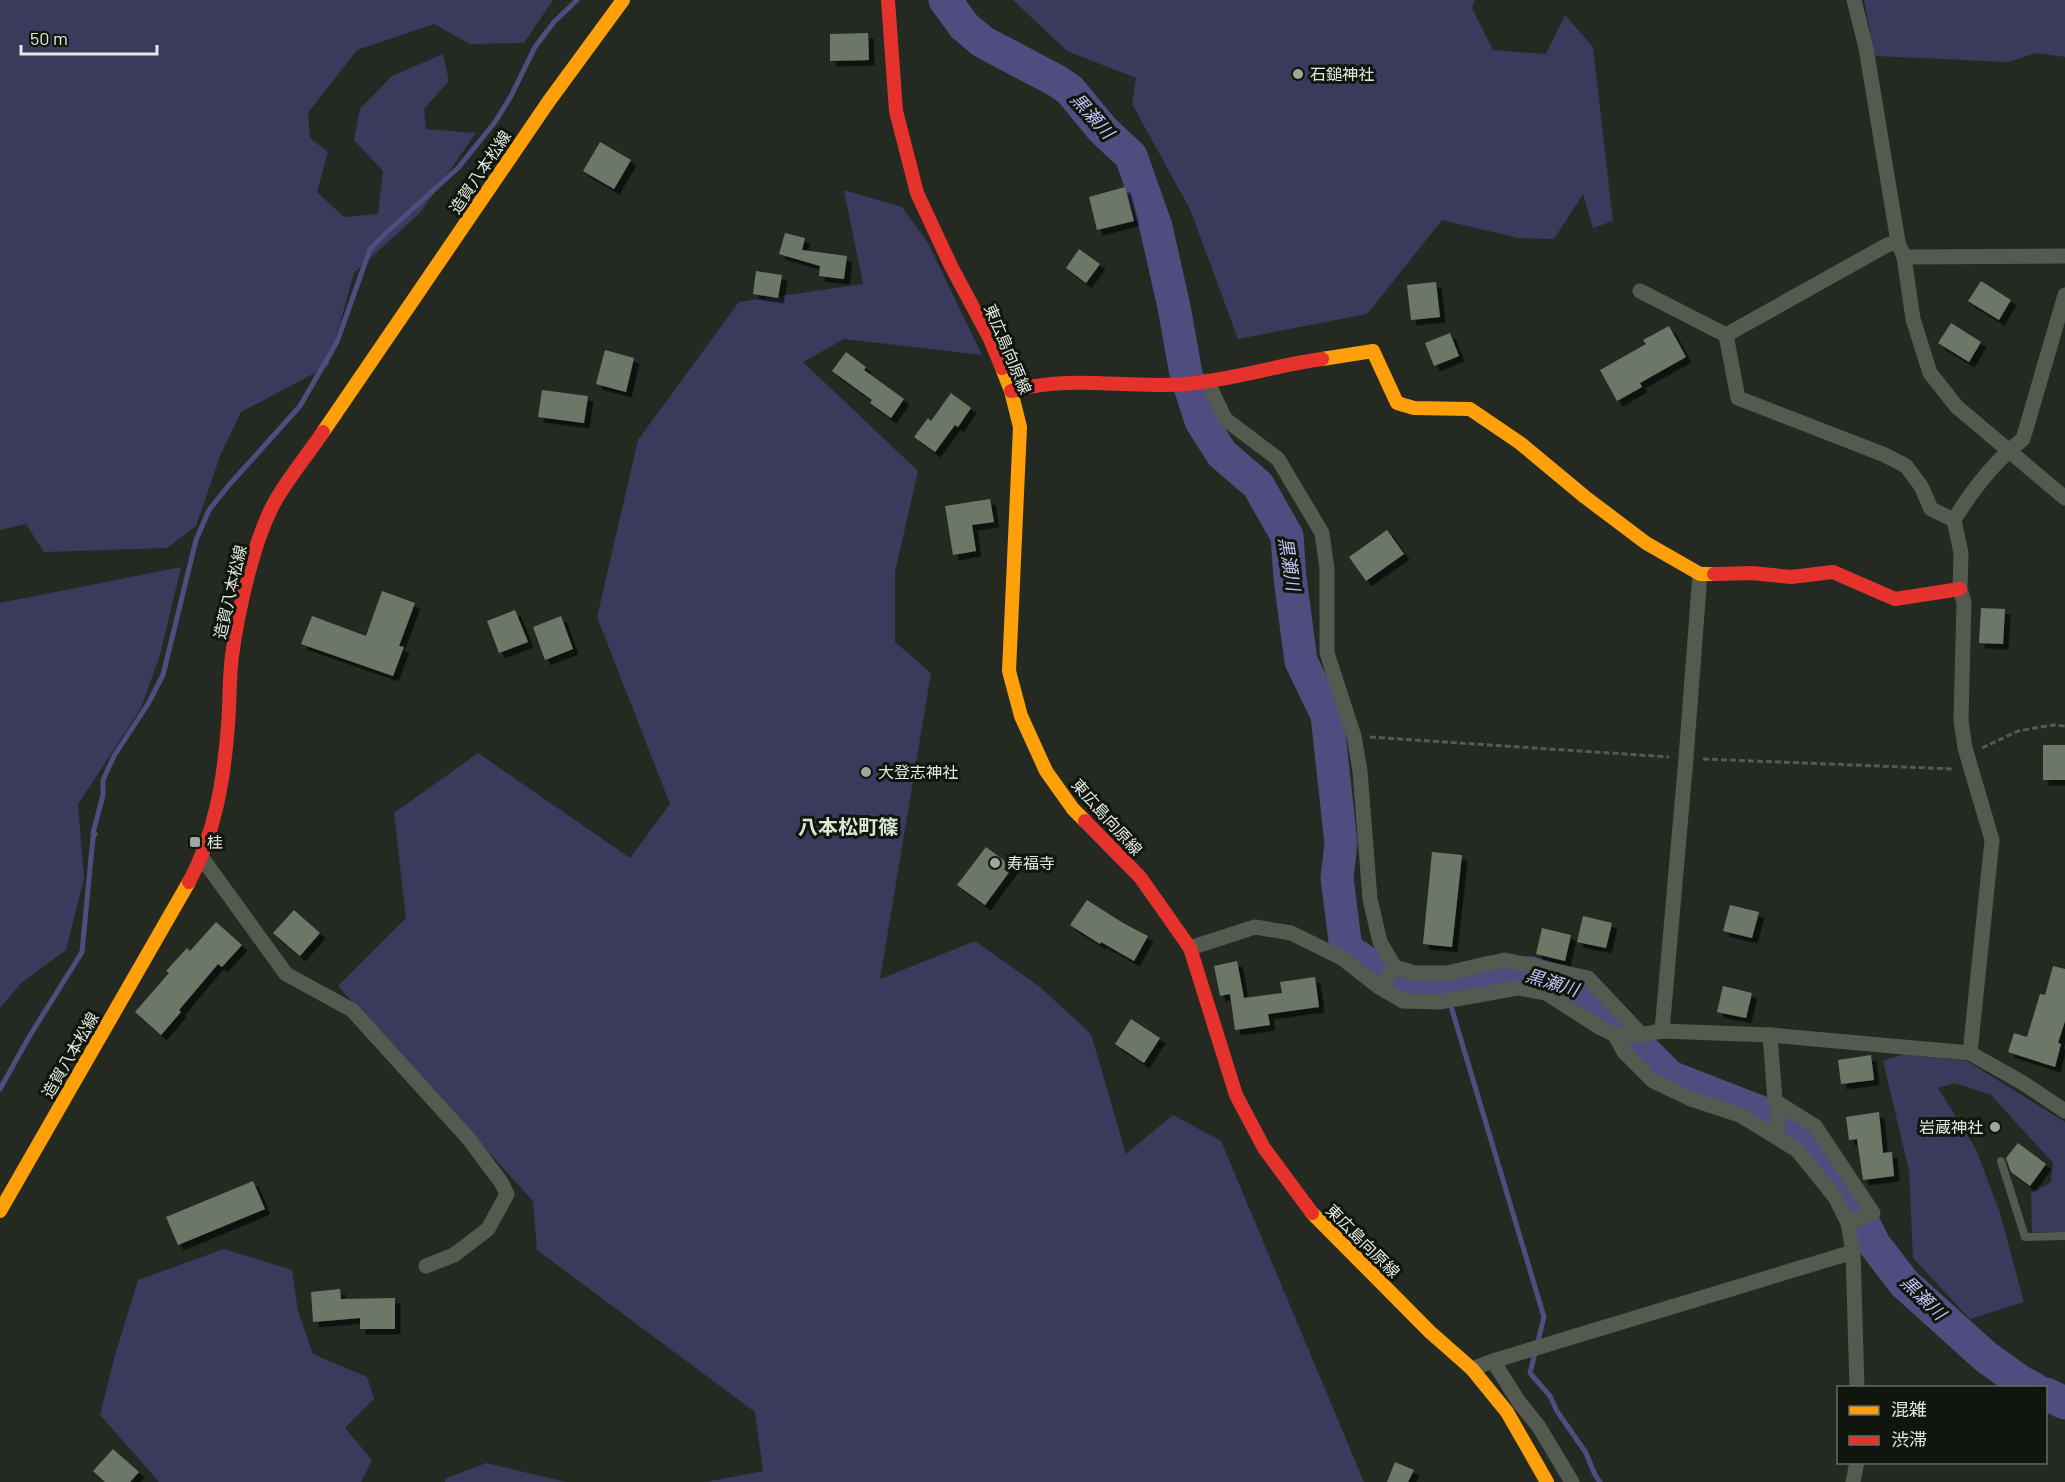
<svg xmlns="http://www.w3.org/2000/svg" width="2065" height="1482" viewBox="0 0 2065 1482" font-family="Barlow,'Noto Sans JP',sans-serif">
<style>
.green{fill:#3b395c}
.lines{fill:none;stroke-linecap:round;stroke-linejoin:round}
.stream{stroke:#514c7f;stroke-width:5}
.river{stroke:#514c7f;stroke-width:33}
.building{fill:#6c7768;filter:url(#shadow)}
.path{stroke:#545a52;stroke-width:3;stroke-dasharray:6 3;stroke-linecap:butt}
.lane{stroke:#545a50;stroke-width:8}
.street{stroke:#545a50;stroke-width:15}
.slow{stroke:#ff9f0a;stroke-width:14}
.jam{stroke:#e5322d;stroke-width:14}
.poi-dot{fill:#a0a69d;stroke:#10150e;stroke-width:2}
.labels{text-anchor:middle;stroke-width:6;stroke-linejoin:round;paint-order:stroke}
.poi-label{font-size:16px;fill:#e2e9df;stroke:#10150e;text-anchor:start}
.street-label{font-size:16px;fill:#e2e9df;stroke:#10150e}
.water-label{font-size:18px;font-style:italic;fill:#c6c3f8;stroke:#10150e}
.quarter-label{font-size:20px;font-weight:bold;fill:#d8e7d2;stroke:#10150e}
</style>
<defs>
<filter id="shadow"><feDropShadow dx="5.5" dy="5.5" stdDeviation="0" flood-color="#0009"/></filter>
</defs>
<rect width="100%" height="100%" fill="#242a22"/>
<g class="green">
<path d="M0,0h553l-29,43 -54,1 -36,-20 -77,26 -49,63 2,25 18,14 -11,40 27,25 34,-3 5,-43 -29,-31 6,-31 32,-33 51,-22 6,27 -25,28 2,20 50,4 -56,80 -66,60 -26,93 -87,46 -21,44 -24,70 -29,22 -123,4 -18,-28 -26,6z"/>
<path d="M1013,0h462l-3,8 21,42 53,4 19,-39 28,32 20,174 -20,7 -10,-34 -29,45 -36,-1 -76,-18 -75,94 -129,25 -48,-130 -58,-105 4,-26 -69,-27z"/>
<path d="M1864,0h201v57l-29,-4 -28,9 -133,-6z"/>
<path d="M844,190l58,17 26,36 54,112 -138,-16 -41,23 115,109 -23,101v70l36,31 -51,306 95,-38 65,46 51,47 35,120 47,-39 48,26 143,341h-658l57,-11 -8,-59 -218,-162 -4,-49 -195,-215 68,-68 -12,-105 84,-60 152,105 40,-54 -73,-187 41,-177 101,-138 124,-18z"/>
<path d="M181,567l-21,88 -19,53 -63,96 6,74 -18,72 -45,33 -21,25v-405z"/>
<path d="M1903,1054l64,7 98,61v110h-33l-1,-39 20,-11 2,-19 -62,-68 -36,-12 -17,5 38,61 24,64 24,89 -54,17 -57,-61 -4,-87 -26,-110z"/>
<path d="M224,1249l68,21 6,41 15,43 54,23 7,22 -29,29 27,32 -11,22h-202l-59,-67 15,-60 23,-75z"/>
<path d="M486,1463l80,19h-121v-3z"/>
</g>
<g class="lines">
<g class="stream">
<path d="M1444,983l100,334 -14,56 20,23 7,15 29,42 9,22 5,7"/>
<path d="M0,1089l29,-52 53,-85 11,-115 2,-3 -2,-1 10,-38v-15l11,-24 34,-52 15,-29 33,-135 13,-30 20,-25 71,-79 37,-64 33,-93 16,-16 72,-65 37,-46 16,-26 24,-49 19,-25 23,-22"/>
</g>
<g class="river">
<path d="M945,0l19,26 19,16 74,39 13,9 33,40 28,26 25,71 18,80 12,67 15,47 21,33 36,31 29,51 3,42 11,83 26,54 14,128 -4,35 9,71 52,34h46l47,-11 40,1 46,14 11,7 30,32"/>
<path d="M1639,1046l31,31 121,47 62,78 21,42 30,39 82,74 35,25 12,6"/>
<path d="M2046,1394l19,9"/>
</g>
</g>
<g class="building">
<path d="M868,33l1,27 -39,1v-27z"/>
<path d="M600,142l31,18 -17,29 -31,-18z"/>
<path d="M1125,187l9,34 -37,9 -8,-33z"/>
<path d="M785,233l20,5 -3,12 45,6 -3,23 -25,-3 1,-10 -41,-12z"/>
<path d="M1079,249l21,15 -14,19 -20,-15z"/>
<path d="M756,271l26,4 -4,23 -25,-4z"/>
<path d="M1981,281l30,19 -12,20 -31,-19z"/>
<path d="M1436,282l4,35 -29,3 -4,-35z"/>
<path d="M1951,323l30,19 -12,20 -31,-19z"/>
<path d="M1669,326l17,31 -46,26 2,4 -25,14 -17,-31 46,-26 -3,-4z"/>
<path d="M1450,333l9,23 -25,10 -9,-23z"/>
<path d="M605,350l29,8 -8,34 -30,-8z"/>
<path d="M846,352l20,15 -2,3 40,29 -13,19 -21,-15 2,-3 -40,-29z"/>
<path d="M542,390l46,6 -4,27 -46,-6z"/>
<path d="M951,393l20,15 -13,19 -3,-2 -20,27 -21,-15 14,-19 3,3z"/>
<path d="M990,499l4,23 -22,3 4,26 -23,4 -8,-49z"/>
<path d="M1387,530l17,24 -38,27 -17,-24z"/>
<path d="M382,591l33,12 -16,43 5,1 -11,29 -92,-32 11,-28 54,20z"/>
<path d="M1981,608l24,1 -2,35 -24,-1z"/>
<path d="M515,610l13,32 -29,11 -12,-32z"/>
<path d="M561,616l12,33 -28,11 -12,-33z"/>
<rect x="2043" y="745" width="22" height="35"/>
<path d="M986,847l27,20 -28,38 -28,-20z"/>
<path d="M1432,852l30,3 -10,92 -29,-3z"/>
<path d="M1087,900l36,23 25,13 -14,25 -33,-19 -1,2 -30,-19z"/>
<path d="M1730,905l29,7 -7,26 -29,-7z"/>
<path d="M294,910l26,23 -20,23 -27,-23z"/>
<path d="M1583,916l29,7 -6,25 -29,-6z"/>
<path d="M216,922l26,23 -20,22 -4,-3 -39,46 2,2 -20,23 -26,-23 34,-39 -3,-2 21,-23 3,3z"/>
<path d="M1542,928l29,7 -6,26 -29,-7z"/>
<path d="M1237,961l7,37 38,-5 -2,-11 35,-5 4,30 -51,7 2,11 -35,5 -5,-36 -10,2 -6,-30z"/>
<path d="M2053,966l12,3v52l-7,22 3,1 -6,23 -47,-15 6,-19 13,4 13,-43 5,1z"/>
<path d="M1723,986l29,7 -6,25 -29,-6z"/>
<path d="M1131,1019l29,19 -16,25 -29,-19z"/>
<path d="M1871,1055l3,25 -33,4 -3,-24z"/>
<path d="M1879,1112l4,41 9,-1 2,24 -31,4 -6,-41 -8,1 -3,-23z"/>
<path d="M2018,1143l28,21 -16,22 -19,-14 -5,-14z"/>
<path d="M253,1181l12,28 -87,36 -12,-28z"/>
<path d="M340,1289l1,10 54,-1v31h-35v-11l-47,4 -2,-30z"/>
<path d="M113,1449l26,23 -9,10h-25l-12,-11z"/>
<path d="M1395,1462l19,8 -6,12h-21z"/>
</g>
<g class="lines">
<g class="path">
<path d="M1370,737l299,20"/>
<path d="M1982,748l36,-17 35,-6 12,1"/>
<path d="M1703,759l251,10"/>
</g>
<path class="lane" d="M2001,1161l24,76 40,-1"/>
<g class="street">
<path d="M1854,0l12,48 32,194 6,15 9,62 17,54 27,34 108,91"/>
<path d="M1904,257l161,-1"/>
<path d="M1640,291l86,44 161,-90 11,-3"/>
<path d="M1726,335l12,63 147,57 21,11 15,20 10,23 23,11"/>
<path d="M1207,381l18,38 53,40 44,74 5,36v84l27,83 6,35 10,128 10,43 15,25 -16,20"/>
<path d="M202,858l84,116 66,36 116,128 33,44 6,12 -19,35 -34,26 -28,11"/>
<path d="M1190,948l65,-21 36,6 51,25 37,29 24,14 36,1 79,-14 28,5 53,34 16,8 19,1 28,-5 108,4 200,18 53,30 42,28"/>
<path d="M1395,967l19,6h34l57,-13 83,18 53,56"/>
<path d="M1662,1031l24,-273 14,-184"/>
<path d="M1615,1035l9,17 29,29 38,18 49,16 57,35 38,47 13,26 5,29 4,136"/>
<path d="M1770,1035l5,66 40,25 58,87 -25,10"/>
<path d="M1970,1053l22,-213 -27,-92 -4,-28 3,-118 -4,-13 1,-36 -7,-33c18,-30 41,-59 69,-81l42,-144"/>
<path d="M1775,1101l3,9 -1,27"/>
<path d="M1493,1361l26,41 20,25 33,55"/>
<path d="M1472,1369l21,-8 360,-109"/>
<path d="M1853,1482l4,-20"/>
</g>
<g class="slow">
<path d="M1322,359l51,-8 24,52 17,5 56,1 50,34 65,54 61,46 54,31h14"/>
<path d="M1002,368l9,23 9,36 -11,244 12,45 25,55 27,38 12,12"/>
<path d="M323,432l226,-331 74,-101"/>
<path d="M0,1211l189,-329"/>
<path d="M1312,1213l118,119 42,37 35,43 40,70"/>
</g>
<g class="jam">
<path d="M888,0l8,111 21,82 34,73 39,73 12,29"/>
<path d="M1011,391c63,-17 113,-2 175,-7 46,-4 91,-19 136,-25"/>
<path d="M1714,574l38,-1 39,4 42,-5 62,27 65,-10"/>
<path d="M1085,821l55,56 50,71 46,147 28,53 48,65"/>
<path d="M189,882c26,-48 35,-103 39,-157 2,-23 1,-46 4,-69 6,-44 20,-109 40,-149 12,-24 35,-51 51,-75"/>
</g>
</g>
<g class="poi-dot">
<circle cx="1298" cy="74" r="6"/>
<circle cx="866" cy="772" r="6"/>
<rect x="189" y="836" width="12" height="12" rx="3"/>
<circle cx="995" cy="863" r="6"/>
<circle cx="1995" cy="1127" r="6"/>
</g>
<g class="labels">
<g class="poi-label">
<text x="1310" y="80">石鎚神社</text>
<text x="878" y="778">大登志神社</text>
<text x="207" y="848">桂</text>
<text x="1007" y="869">寿福寺</text>
<text x="1983" y="1133" text-anchor="end">岩蔵神社</text>
</g>
<g class="street-label">
<text transform="translate(480 172) rotate(-56)" y="6">造賀八本松線</text>
<text transform="translate(1008 349) rotate(67)" y="6">東広島向原線</text>
<text transform="translate(230 592) rotate(-77)" y="6">造賀八本松線</text>
<text transform="translate(1107 817) rotate(48)" y="6">東広島向原線</text>
<text transform="translate(70 1055) rotate(-60)" y="6">造賀八本松線</text>
<text transform="translate(1363 1241) rotate(45)" y="6">東広島向原線</text>
</g>
<g class="water-label">
<text transform="translate(1092 116) rotate(48)" y="6">黒瀬川</text>
<text transform="translate(1289 564) rotate(81)" y="6">黒瀬川</text>
<text transform="translate(1552 983) rotate(17)" y="6">黒瀬川</text>
<text transform="translate(1923 1298) rotate(44)" y="6">黒瀬川</text>
</g>
<g class="quarter-label">
<text x="848" y="834">八本松町篠</text>
</g>
</g>
<rect x="1837" y="1386" width="210" height="78" fill="#10150e" stroke="#646a62" stroke-width="1.5"/>
<rect x="1849" y="1406" width="30" height="9" fill="#ff9f0a" stroke="#646a62" stroke-width="1.5"/>
<text x="1891" y="1416" font-size="18" fill="#e2e9df">混雑</text>
<rect x="1849" y="1436" width="30" height="9" fill="#e5322d" stroke="#646a62" stroke-width="1.5"/>
<text x="1891" y="1446" font-size="18" fill="#e2e9df">渋滞</text>
<path d="M21 45v9h136v-9" fill="none" stroke="#e2e9df" stroke-width="3"/>
<text x="30" y="45" font-size="18" fill="#e2e9df" stroke="#10150e" stroke-width="4.5" paint-order="stroke">50 m</text>
</svg>
